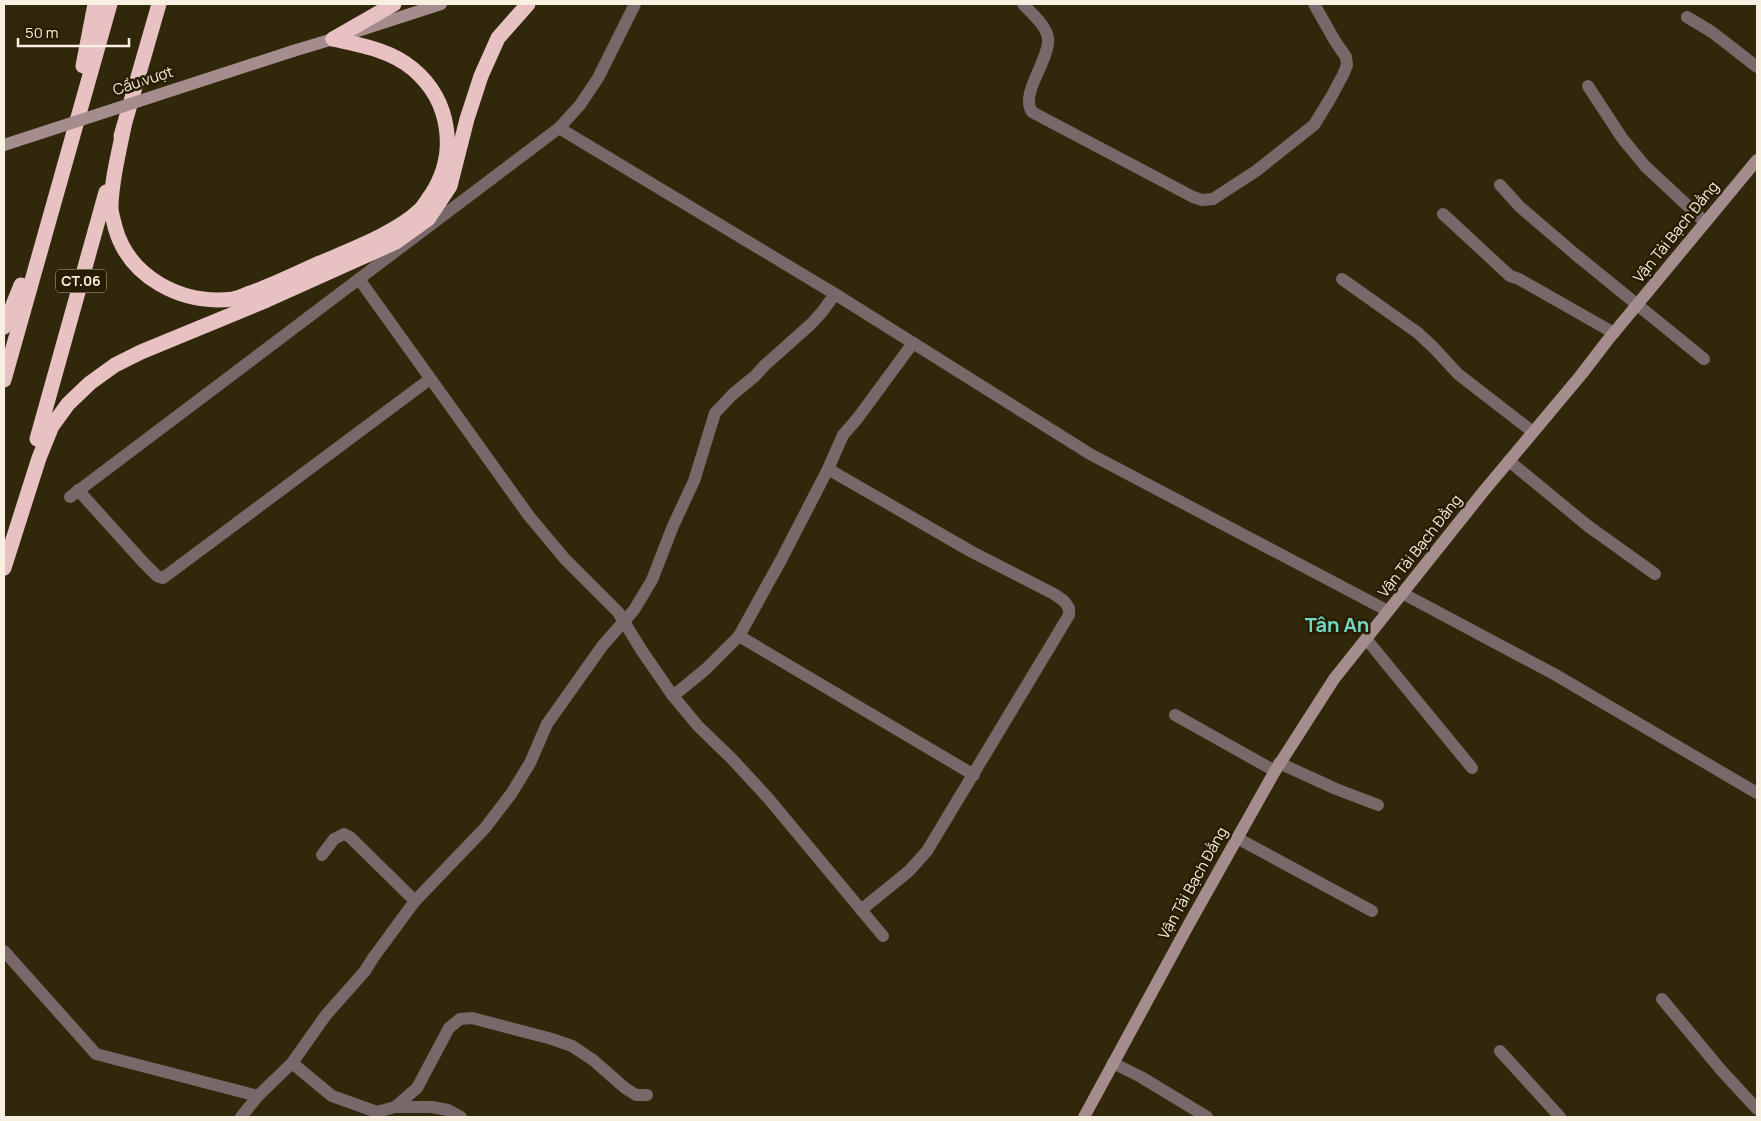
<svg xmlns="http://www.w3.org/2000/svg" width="1761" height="1121" viewBox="0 0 1761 1121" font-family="Manrope,sans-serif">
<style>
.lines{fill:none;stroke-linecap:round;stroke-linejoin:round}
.street{stroke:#786869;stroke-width:12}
.secondary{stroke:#a58c8d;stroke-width:12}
.highway{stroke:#e8c1c3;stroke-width:15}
.secondary-bridge{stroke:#a58c8d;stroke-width:12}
.labels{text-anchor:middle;stroke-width:5;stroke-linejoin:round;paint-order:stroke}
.shield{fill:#271d02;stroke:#b9b19d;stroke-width:1}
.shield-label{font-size:14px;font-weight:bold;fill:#f7f0e0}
.street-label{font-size:15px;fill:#f7f0e0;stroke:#271d02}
.district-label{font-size:20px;font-weight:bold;fill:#72d7c2;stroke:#271d02}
</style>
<rect width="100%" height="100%" fill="#31270b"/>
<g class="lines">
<g class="street">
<path d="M1023,4c8,9 23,21 25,34 3,20 -29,56 -16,74l161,85 9,3 11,-1 43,-28 58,-46 16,-26 13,-24 4,-10 -1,-8 -11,-16 -21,-37"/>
<path d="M1687,17l25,15 45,35"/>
<path d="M1588,86l34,52 23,28 60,56"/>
<path d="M559,128l276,166 255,160 298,157"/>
<path d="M1500,185l20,22 55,47 129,105"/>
<path d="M1443,214l67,62 9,3 95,54"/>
<path d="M359,279l170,237 36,43 53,53 24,39 31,45 25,30 34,33 36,39 115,138"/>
<path d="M1342,279l76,54 16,15 24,26 75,58"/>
<path d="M1509,461l79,65 67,48"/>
<path d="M828,469l144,83 82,42 10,7 5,7v7l-142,236 -18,20 -48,39"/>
<path d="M78,490l65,72 14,14 6,2 267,-199"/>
<path d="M70,497l489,-369 21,-23 18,-27 37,-74"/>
<path d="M1402,593l152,81 203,119"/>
<path d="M739,636l235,139"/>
<path d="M1367,640l105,128"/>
<path d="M673,696l33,-27 33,-33 42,-76 47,-91 15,-34 14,-16 56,-76"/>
<path d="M1175,715l100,56"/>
<path d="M1279,763l57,26 42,16"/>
<path d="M1237,838l135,73"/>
<path d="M322,855l12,-16 10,-5 6,3 65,64"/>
<path d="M4,951l92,103 162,42 34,-33 34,-48 39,-44 8,-13 42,-57 70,-73 26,-34 19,-31 17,-39 56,-79 31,-35 18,-30 21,-54 21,-45 21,-68 17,-18 23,-19 10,-11 46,-41 11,-12 13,-18"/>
<path d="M1662,999l59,71 36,39"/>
<path d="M1500,1051l60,66"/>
<path d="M292,1063l40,33 45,16 18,-5h37l16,3 13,7"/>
<path d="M1113,1063l28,14 66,40"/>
<path d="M395,1107l22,-19 32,-60 11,-9 12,-1 80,21 20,7 21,14 32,28 11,7h11"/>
<path d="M241,1117l17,-21"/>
</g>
<g class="secondary">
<path d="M293,51l40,-12 108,-35"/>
<path d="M1084,1117l105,-193 86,-153 59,-92 149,-187 98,-117 26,-34 150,-181"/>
</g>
<g class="highway">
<path d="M333,39l61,-35"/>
<path d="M83,66l12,-62"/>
<path d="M124,126c-5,27 -13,55 -13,82 0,6 3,13 4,19 14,51 67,78 118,72 6,-1 12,-4 17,-6 24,-8 47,-20 70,-30 30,-13 76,-30 100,-53 4,-4 7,-10 11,-15 27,-41 20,-94 -18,-126 -22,-19 -53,-24 -80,-30"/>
<path d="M121,136l38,-132"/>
<path d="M4,327l17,-42"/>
<path d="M4,380l106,-376"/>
<path d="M37,439l69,-247"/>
<path d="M4,568l35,-110 13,-32 16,-22 22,-21 25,-18 26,-13 126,-52 129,-58 32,-23 22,-33 17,-67 14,-43 17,-38 30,-34"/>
</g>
<path class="secondary-bridge" d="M4,145l289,-94"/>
</g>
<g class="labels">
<rect class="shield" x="56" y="269.5" width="50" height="23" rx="4"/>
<g class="shield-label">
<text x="81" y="286">CT.06</text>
</g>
<g class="street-label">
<text transform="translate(143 81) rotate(-18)" y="5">Cầu vượt</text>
<text transform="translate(1676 232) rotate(-51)" y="5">Vận Tải Bạch Đằng</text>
<text transform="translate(1420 546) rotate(-52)" y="5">Vận Tải Bạch Đằng</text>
<text transform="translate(1193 883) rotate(-61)" y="5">Vận Tải Bạch Đằng</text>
</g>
<g class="district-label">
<text x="1337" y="632">Tân An</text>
</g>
</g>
<rect width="1761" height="1121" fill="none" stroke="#f7f0e0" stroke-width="10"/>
<path d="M18 38v8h111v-8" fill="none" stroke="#f7f0e0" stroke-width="2.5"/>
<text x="25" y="38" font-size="15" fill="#f7f0e0" stroke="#271d02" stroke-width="4" paint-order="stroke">50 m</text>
</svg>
